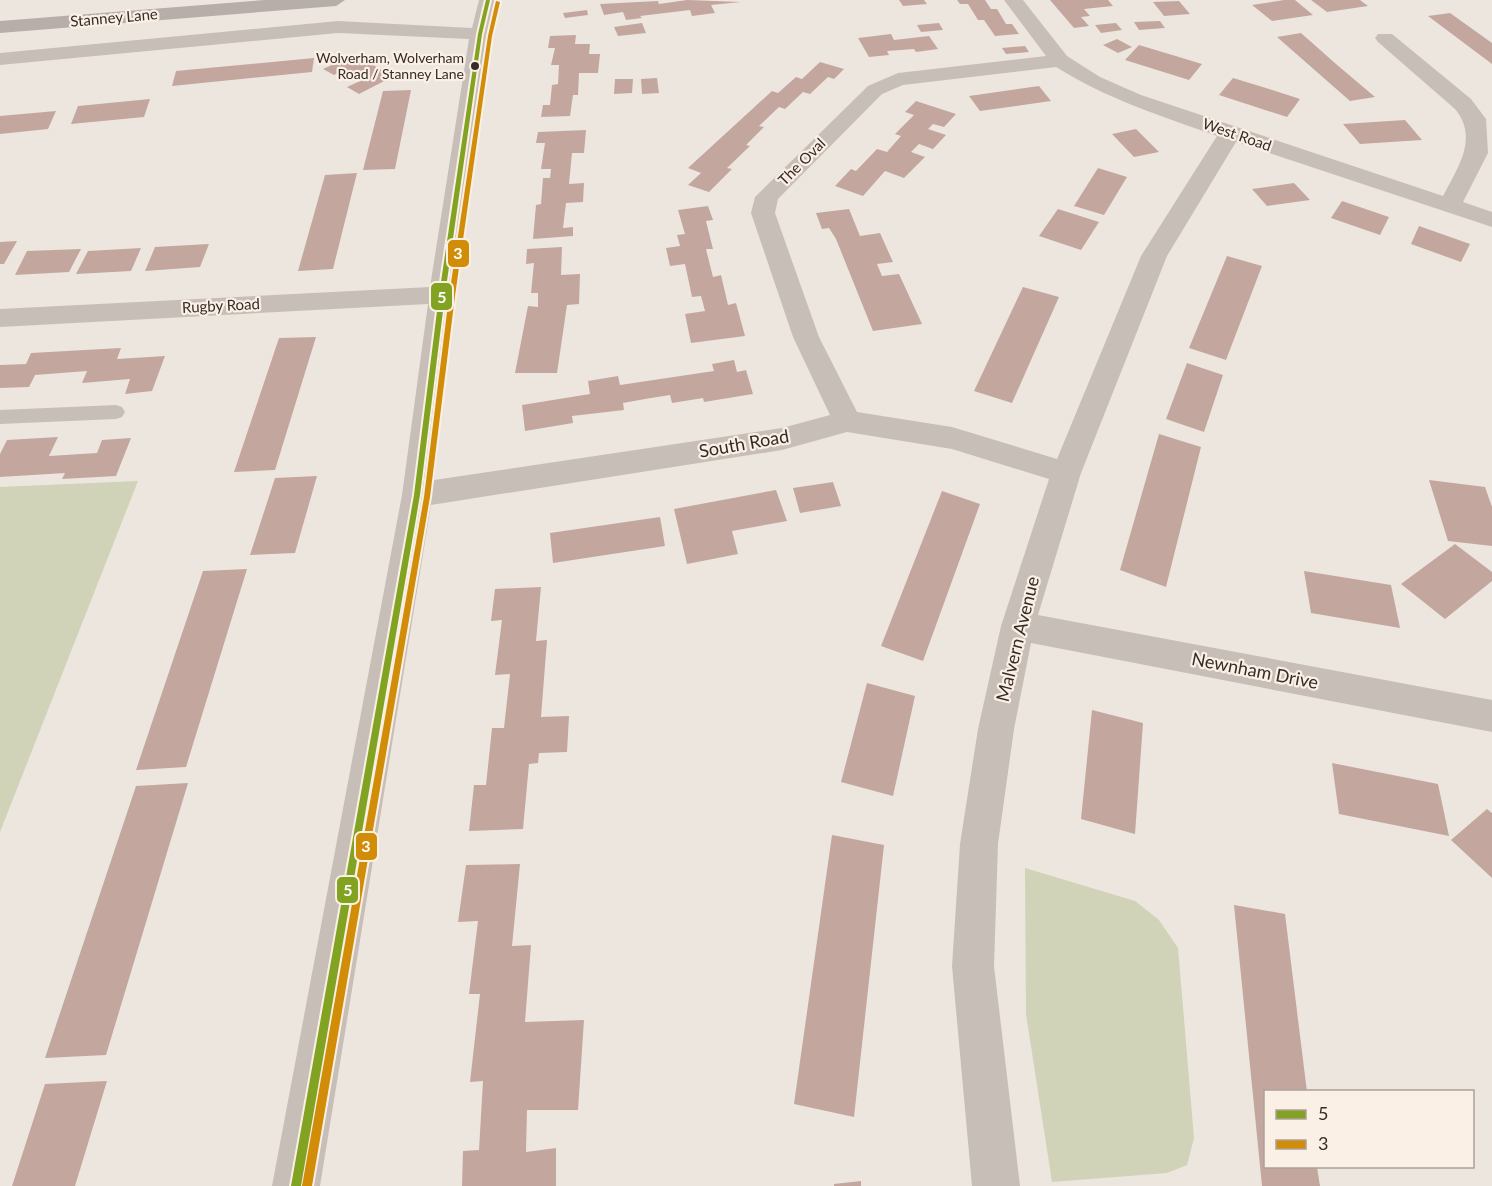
<svg xmlns="http://www.w3.org/2000/svg" width="1492" height="1186" viewBox="0 0 1492 1186" font-family="Lato,sans-serif">
<style>
.green{fill:#d0d3b8}
.building{fill:#c3a79f}
.lines{fill:none;stroke-linecap:round;stroke-linejoin:round}
.service{fill:#c7beb8;fill-rule:evenodd}
.minor{fill:#c7beb8;fill-rule:evenodd}
.secondary{fill:#b7aea9;fill-rule:evenodd}
.bus-1-casing{stroke:#fbf0e6;stroke-width:4}
.bus-2-casing{stroke:#fbf0e6;stroke-width:4}
.bus-1{fill:#82a321;fill-rule:evenodd}
.bus-2{fill:#d18d08;fill-rule:evenodd}
.bus-dot{fill:#372b27;stroke:#fbf0e6;stroke-width:2}
.labels{text-anchor:middle;stroke-width:4.5;stroke-linejoin:round;paint-order:stroke}
.far-bus-label{font-size:14px;fill:#372b27;stroke:#fbf0e6;text-anchor:end}
.far-street-label{font-size:15px;fill:#372b27;stroke:#fbf0e6}
.street-label{font-size:18px;fill:#372b27;stroke:#fbf0e6}
.line-badge{stroke:#fbf0e6;stroke-width:2}
.badge-label{font-size:16px;text-anchor:middle;font-weight:bold;fill:#fff}
</style>
<rect width="100%" height="100%" fill="#ede6df"/>
<g class="green">
<path d="M138,481l-138,351v-345z"/>
<path d="M1025,868l110,33 24,19 19,28 16,190 -7,27 -20,8 -115,9 -26,-168z"/>
</g>
<g class="building">
<path d="M687,0l54,2 -30,3 4,8 -23,3 -2,-6 -50,6 2,2 -16,2 -3,-8 -19,3 -4,-11 58,-3 1,3z"/>
<path d="M899,0h25l3,4 -24,2z"/>
<path d="M957,0h28l6,9h6l9,15h6l7,10 -24,2 -11,-16h-6l-10,-16h-8z"/>
<path d="M1050,0h58l5,6 -29,3 6,7 -9,1 8,9 -15,2z"/>
<path d="M1284,0h11l18,15 -41,6 -20,-16z"/>
<path d="M1311,0h49l8,6 -41,6z"/>
<path d="M1179,1l11,13 -26,2 -11,-14z"/>
<path d="M587,10l1,5 -23,3 -2,-5z"/>
<path d="M1450,13l42,30v21l-64,-48z"/>
<path d="M1160,21l5,7 -26,2 -5,-8z"/>
<path d="M642,23l4,10 -28,3 -4,-9z"/>
<path d="M939,23l4,7 -22,2 -4,-7z"/>
<path d="M1116,23l6,7 -21,3 -6,-8z"/>
<path d="M1301,33l35,31 39,33 -25,4 -73,-64z"/>
<path d="M891,34l3,6 35,-4 9,13 -22,3 -2,-3 -13,1 -14,1 2,4 -20,2 -11,-19z"/>
<path d="M576,35l-1,9h15l-1,10h11l-2,19h-19l-1,22h-5l-3,21 -29,1 2,-12h7l2,-20 6,-1 1,-19h-8l4,-17h-7l2,-12z"/>
<path d="M1117,39l15,8 -14,6 -15,-8z"/>
<path d="M1139,45l30,9 33,10 -13,16 -64,-20z"/>
<path d="M1025,46l4,6 -23,2 -4,-6z"/>
<path d="M354,55l19,10 21,11 -35,18 -12,-7 13,-6 -18,-10 -8,4 -11,-6z"/>
<path d="M314,58l-2,14 -140,14 4,-15z"/>
<path d="M820,62l24,7 -10,10 -6,-2 -18,17 -7,-2 -18,17 -6,-2 -20,19 5,1 -18,18 4,1 -23,22 5,1 -23,23 -21,-7 13,-12 -13,-5 84,-77 6,2 18,-16 6,2z"/>
<path d="M657,78l2,15 -17,1 -1,-15z"/>
<path d="M1233,78l33,10 34,11 -13,18 -68,-22z"/>
<path d="M615,79h18l-1,14 -18,1z"/>
<path d="M1039,86l12,15 -71,10 -11,-15z"/>
<path d="M411,90l-16,79 -32,1 20,-79z"/>
<path d="M150,99l-6,18 -73,7 7,-18z"/>
<path d="M916,101l40,13 -12,13 -11,-3 -5,5 18,6 -13,14 -14,-5 -8,8 14,5 -21,21 -19,-7 -22,25 -28,-10 16,-17 5,2 21,-22 10,3 14,-16 -6,-2 19,-19 -9,-3z"/>
<path d="M56,111l-8,18 -48,5v-18z"/>
<path d="M1405,120l17,20 -62,4 -17,-20z"/>
<path d="M1136,129l23,23 -25,5 -22,-23z"/>
<path d="M586,130l-2,23h-12l-3,31 15,-1 -1,19 -17,1 -3,25 10,-1v9l-40,3 3,-34 5,-1 2,-26h7l1,-9h-10l4,-26h-9l2,-11z"/>
<path d="M1098,168l29,9 -23,38 -30,-9z"/>
<path d="M357,173l-24,96 -35,2 27,-96z"/>
<path d="M1294,183l16,17 -43,6 -15,-17z"/>
<path d="M1342,201l47,16 -9,18 -49,-17z"/>
<path d="M708,206l5,14 -7,1 7,28h-7l7,28 8,-2 7,30 8,-2 9,33 -54,7 -6,-29 20,-3 -4,-15 -9,1 -7,-33 -15,2 -4,-18 14,-2 -3,-11 8,-1 -7,-24z"/>
<path d="M849,209l11,27 20,-3 13,29 -16,2 5,12 17,-2 23,50 -49,7 -37,-92 -7,-11 -7,1 -6,-16z"/>
<path d="M1058,209l41,13 -18,28 -42,-14z"/>
<path d="M1419,226l51,18 -9,18 -50,-18z"/>
<path d="M17,241l-13,23h-4v-22z"/>
<path d="M209,244l-9,23 -55,4 10,-24z"/>
<path d="M562,247l-1,28 19,-1 -1,30 -12,1 -10,68h-42l13,-67 10,1v-14h-7l3,-30 -8,1 1,-15z"/>
<path d="M141,248l-10,23 -55,3 12,-23z"/>
<path d="M81,249l-12,23 -54,3 12,-24z"/>
<path d="M1227,256l35,10 -36,94 -37,-12z"/>
<path d="M1023,287l36,10 -47,106 -38,-12z"/>
<path d="M316,337l-41,133 -41,2 45,-134z"/>
<path d="M121,348l-4,11 48,-3 -13,35 -27,3 5,-15 -48,4 5,-12 -52,4 -6,12 -29,1v-23l26,-1 5,-11z"/>
<path d="M734,360l3,12 9,-2 7,24 -49,8 -1,-4 -31,5 -2,-8 -25,4 -22,4 1,7 -52,6 1,7 -48,8 -3,-26 68,-11 -2,-13 30,-5 2,9 94,-14 -2,-7z"/>
<path d="M1187,363l36,12 -19,57 -38,-13z"/>
<path d="M1159,434l42,13 -35,140 -46,-17z"/>
<path d="M58,437l-9,19 48,-3 5,-13 29,-2 -15,38 -54,3 3,-6 -65,4v-23l7,-14z"/>
<path d="M317,476l-22,77 -45,2 25,-77z"/>
<path d="M1429,480l56,7 7,20v39l-44,-5z"/>
<path d="M833,482l8,24 -41,7 -7,-25z"/>
<path d="M776,490l11,31 -55,10 6,23 -51,10 -13,-55z"/>
<path d="M942,491l38,13 -57,157 -42,-15z"/>
<path d="M660,517l5,29 -112,17 -3,-30z"/>
<path d="M1455,544l37,28v9l-47,38 -44,-35z"/>
<path d="M247,569l-61,198 -50,3 67,-199z"/>
<path d="M1304,571l87,14 9,43 -89,-15z"/>
<path d="M541,587l-5,54 11,-1 -6,77 28,-1 -2,36 -28,1 -1,10 -9,1 -6,65 -54,2 5,-46h12l6,-57h12l6,-54 -15,1 7,-55 -11,1 4,-32z"/>
<path d="M867,683l48,13 -22,100 -52,-14z"/>
<path d="M1092,710l51,13 -8,111 -54,-15z"/>
<path d="M1332,763l106,21 11,52 -110,-22z"/>
<path d="M188,783l-82,272 -61,3 91,-272z"/>
<path d="M1487,809l5,4v65l-41,-38z"/>
<path d="M832,835l52,10 -30,272 -60,-13z"/>
<path d="M520,864l-8,82 19,-1 -6,77 59,-2 -6,90h-51l-1,42 30,-4v38h-94l1,-35 16,-1 4,-69 -13,1 10,-88h-11l9,-73 -20,1 8,-57z"/>
<path d="M1234,905l51,9 22,178h-41v74l51,1 3,19h-58z"/>
<path d="M107,1081l-32,105h-63l33,-102z"/>
<path d="M861,1181v5h-27v-2z"/>
</g>
<g class="lines">
<path class="service" d="M116,405l6,2 3,5 -3,5 -6,2 -116,5v-14z"/>
<path class="minor" d="M479,0h18l-7,34 -35,261 -21,185 348,-52 48,-13 -37,-78 -42,-124 4,-16 113,-111 30,-13 148,-17 -42,-56h19l44,56 33,21 41,18 302,101c15,-29 36,-58 12,-87l-77,-67 -3,-4 3,-4h14l79,65 15,20 2,34 -25,49 29,10v15l-256,-85 -69,114 -86,217 -43,142 454,85v32l-461,-89 -17,86 -16,115 -4,122 26,220h-48l-20,-220 8,-122 18,-115 23,-103 48,-147 -97,-30 -105,-17 -65,18 -351,55 -111,681h-48l130,-691 26,-191 -428,23v-18l430,-22 39,-248 -131,-6 -338,32v-12l338,-32 134,7zM1056,67c51,32 105,49 161,69l-76,120 -84,203 -105,-32 -95,-15 -38,-75 -44,-124 3,-14 104,-105 21,-9z"/>
<path class="secondary" d="M265,0h80l-9,6 -336,27v-12z"/>
<g class="bus-1-casing">
<path id="bus-1" d="M486,0h4l-8,34 -37,261 -25,200 -119,691h-10l123,-691 25,-200 39,-261z"/>
</g>
<g class="bus-2-casing">
<path id="bus-2" d="M496,1l4,1 -8,34 -37,260 -25,201 -118,689h-10l122,-689 25,-201 39,-260z"/>
</g>
<use href="#bus-1" class="bus-1"/>
<use href="#bus-2" class="bus-2"/>
</g>
<circle class="bus-dot" cx="475" cy="66" r="5"/>
<g class="labels">
<g class="far-bus-label">
<text x="464" y="63">Wolverham, Wolverham<tspan x="464" dy="16">Road / Stanney Lane</tspan></text>
</g>
<g class="far-street-label">
<text transform="translate(114 18) rotate(-5)" y="5">Stanney Lane</text>
<text transform="translate(1237 135) rotate(19)" y="5">West Road</text>
<text transform="translate(802 162) rotate(-45)" y="5">The Oval</text>
<text transform="translate(221 306) rotate(-3)" y="5">Rugby Road</text>
</g>
<g class="street-label">
<text transform="translate(744 444) rotate(-10)" y="6">South Road</text>
<text transform="translate(1018 639) rotate(-76)" y="6">Malvern Avenue</text>
<text transform="translate(1255 671) rotate(11)" y="6">Newnham Drive</text>
</g>
</g>
<g class="line-badge">
<rect x="447" y="239" width="23" height="29" rx="6" fill="#d18d08"/>
<rect x="430" y="282" width="23" height="29" rx="6" fill="#82a321"/>
<rect x="355" y="832" width="23" height="29" rx="6" fill="#d18d08"/>
<rect x="336" y="876" width="23" height="28" rx="6" fill="#82a321"/>
</g>
<g class="badge-label">
<text x="458" y="259">3</text>
<text x="442" y="303">5</text>
<text x="366" y="852">3</text>
<text x="348" y="896">5</text>
</g>
<rect x="1264" y="1090" width="210" height="78" fill="#fbf0e6" stroke="#ada19a" stroke-width="1.5"/>
<rect x="1276" y="1110" width="30" height="9" fill="#82a321" stroke="#ada19a" stroke-width="1.5"/>
<text x="1318" y="1120" font-size="18" fill="#372b27">5</text>
<rect x="1276" y="1140" width="30" height="9" fill="#d18d08" stroke="#ada19a" stroke-width="1.5"/>
<text x="1318" y="1150" font-size="18" fill="#372b27">3</text>
</svg>
